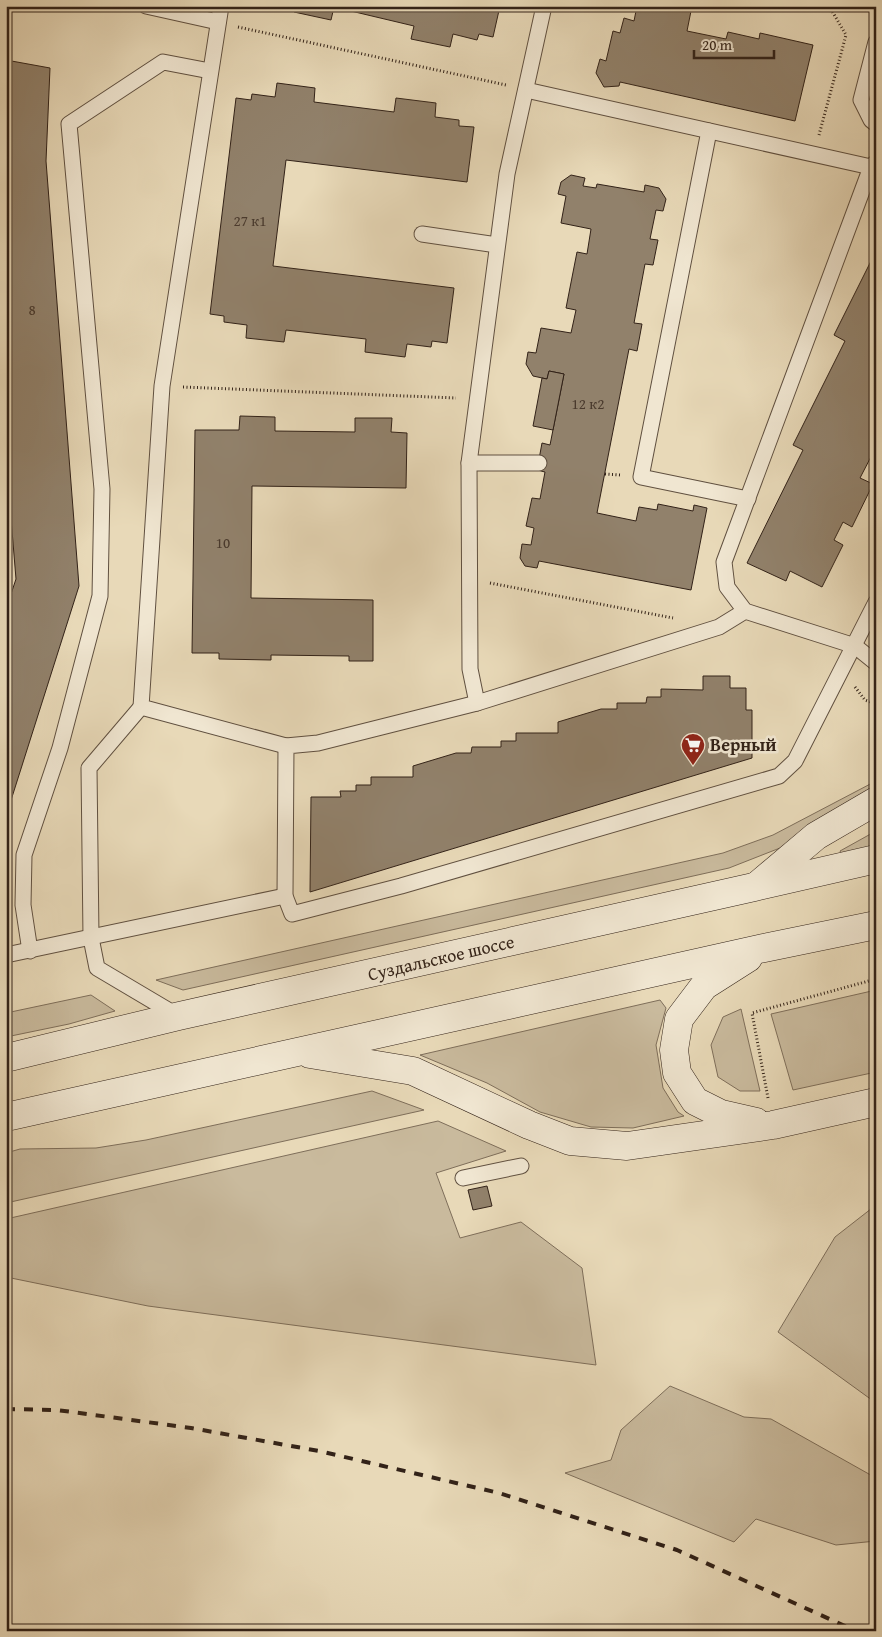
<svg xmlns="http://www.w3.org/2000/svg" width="882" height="1637" viewBox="0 0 882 1637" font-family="'Gentium Book Plus',serif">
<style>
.green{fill:#c9ba9d;stroke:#7e6e5a}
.building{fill:#91816b;stroke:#322218}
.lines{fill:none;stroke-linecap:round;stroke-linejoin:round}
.lane-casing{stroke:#605040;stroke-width:17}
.secondary-casing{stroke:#322218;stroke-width:29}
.path{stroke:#322218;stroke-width:3;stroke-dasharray:1 2.5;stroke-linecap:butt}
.lane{stroke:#f0e6d1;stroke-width:15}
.secondary{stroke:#f0e6d1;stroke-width:28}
.rail{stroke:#322218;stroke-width:4;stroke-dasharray:9 9;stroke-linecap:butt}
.labels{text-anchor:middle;stroke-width:5;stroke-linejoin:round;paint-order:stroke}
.number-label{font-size:15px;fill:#4a3a2d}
.poi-label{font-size:18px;font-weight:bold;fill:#322218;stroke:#f0e6d1;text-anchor:start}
.street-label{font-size:18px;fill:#322218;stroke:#f0e6d1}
</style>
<rect width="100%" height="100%" fill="#e8d9b8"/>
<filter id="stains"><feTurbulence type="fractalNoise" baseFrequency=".004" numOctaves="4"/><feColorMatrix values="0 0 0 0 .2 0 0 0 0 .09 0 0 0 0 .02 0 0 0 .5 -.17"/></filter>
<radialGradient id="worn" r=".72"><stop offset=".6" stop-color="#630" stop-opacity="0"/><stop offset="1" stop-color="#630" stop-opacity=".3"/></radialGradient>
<g class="green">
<path d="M876,781v13l-96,54 -51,20 -546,122 -27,-10 567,-127 50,-18z"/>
<path d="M876,831v14l-34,10 -2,-4z"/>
<path d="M876,990v82l-83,18 -22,-76z"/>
<path d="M91,995l24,16 -46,13 -63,13v-24z"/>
<path d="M660,1000l6,8 -10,37 7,43 15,24 6,4 -51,12 -42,-1 -51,-15 -53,-29 -67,-28z"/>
<path d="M741,1009l19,82h-20l-22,-14 -7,-32 12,-28z"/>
<path d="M372,1091l52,19 -418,93v-50l14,-4 76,-1 50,-8z"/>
<path d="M438,1121l68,30 -70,22 24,65 61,-16 61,46 14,97 -448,-59 -142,-29v-58z"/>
<path d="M876,1205v198l-98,-71 57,-95z"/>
<path d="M670,1386l74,31 27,2 105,59v63l-40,4 -80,-26 -22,23 -169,-69 46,-13 10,-30z"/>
</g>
<g class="building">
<path d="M295,6h205l-7,31 -14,-3 -2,6 -24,-6 -3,13 -39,-8 3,-13 -80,-19 -3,13 -37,-8z"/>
<path d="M637,6h55l-5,25 39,8 2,-7 31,7 1,-6 53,12 -18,76 -175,-39 -1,4 -15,1 -8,-14 4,-14 6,2 7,-30 7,2 4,-15 10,3z"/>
<path d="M6,60l44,8 -4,93 33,425 -73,230v-207l10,-30 -10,-121z"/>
<path d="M277,83l38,5 -1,14 80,10 2,-14 40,5 -1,14 24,3v6l15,1 -7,55 -181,-22 -13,106 181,22 -7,55 -15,-2 -1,6 -24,-3 -2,13 -40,-5 1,-13 -80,-9 -2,12 -38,-4 1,-13 -23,-3v-6l-14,-2 26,-216 15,2 1,-6 23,3z"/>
<path d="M571,175l14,3 -2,8 13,2 1,-4 47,8 1,-7 14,3 7,11 -3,12 -7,-1 -6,29 8,1 -5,25 -8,-1 -11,59 8,1 -5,27 -8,-2 -32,164 39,8 3,-14 18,3 1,-6 35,7 1,-6 13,3 -16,82 -152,-29 -2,7 -12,-2 -5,-8 2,-14 9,1 3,-17 -8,-2 6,-28 8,1 5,-27 -8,-2 5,-27 8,2 14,-71 -15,-3 -2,8 -14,-3 -7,-12 2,-12 8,1 5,-25 30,5 5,-23 -10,-2 11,-56 10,2 4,-25 -30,-6 5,-27 -8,-2 3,-12z"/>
<path d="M876,251v175l-2,4 2,1v16l-16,31 13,6 -21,43 -9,-5 -9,18 9,5 -21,42 -32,-16 -4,10 -39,-18 56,-113 -10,-5 52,-104 -11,-6z"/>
<path d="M549,371l15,3 -11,56 -20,-4 9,-48 5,1z"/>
<path d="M240,416l35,1v14l80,1v-14h37l-1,14 16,1 -1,55 -154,-2 -1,112 122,2v61h-24v-5l-78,-1v5l-52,-1v-6h-27l3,-223h44z"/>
<path d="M703,676h27v12h16v22h6v48l-442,134 1,-95h30l-1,-6h16v-6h15v-8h42v-11l43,-13h15l1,-6h29v-6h15v-8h42v-11l43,-13h16v-6h29l1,-6h14v-8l42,1z"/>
<path d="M487,1186l5,20 -19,4 -5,-20z"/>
</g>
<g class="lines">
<g class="lane-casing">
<g id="lane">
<path d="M146,6l72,16"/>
<path d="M221,6l-59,380 -21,321 145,39"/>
<path d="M876,42l-15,58 10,20 5,4"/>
<path d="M526,90l345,77"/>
<path d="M709,131l-68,346 107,22"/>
<path d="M876,162l-5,5 -147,395 3,25 18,24 110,35 21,17"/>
<path d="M422,234l75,11"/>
<path d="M469,463h70"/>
<path d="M745,611l-26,16 -242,76 -159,40 -32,3 -1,150 7,18 109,-28 378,-110 16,-15 81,-159"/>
<path d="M477,703l-7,-34 -1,-206 38,-289 37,-168"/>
<path d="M141,707l-52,61 2,170 6,30 81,48"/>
<path d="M30,951l-7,-46 1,-50 36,-107 40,-152 2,-107 -33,-365 94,-62 47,9"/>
<path d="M6,955l279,-59"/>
<path d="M463,1178l58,-12"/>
</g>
</g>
<g class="secondary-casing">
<g id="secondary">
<path d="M759,884l57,-48 60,-35"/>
<path d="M748,958l-44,28 -25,33 -5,31 3,23 18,28 26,13 35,8"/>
<path d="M310,1054l103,17 116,54 41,16 57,5 146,-21 103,-23"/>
<path d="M6,1058l173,-42 575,-129 122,-28"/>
<path d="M6,1117l758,-169 112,-23"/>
</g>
</g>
<g class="path">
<path d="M809,6l23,5 14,24 -27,100"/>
<path d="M238,27l268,58"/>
<path d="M183,387l273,11"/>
<path d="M605,474l16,1"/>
<path d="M490,583l183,35"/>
<path d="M855,687l10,13 11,4"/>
<path d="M768,1098l-16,-85 124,-34"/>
</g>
<use href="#lane" class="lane"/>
<use href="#secondary" class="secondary"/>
<path class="rail" d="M6,1409l51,1 134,18 128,23 180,42 178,57 179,81"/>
</g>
<defs>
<g id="supermarket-pin" transform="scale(1.25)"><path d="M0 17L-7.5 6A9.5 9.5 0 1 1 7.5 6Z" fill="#8f2418" stroke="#f0e6d1"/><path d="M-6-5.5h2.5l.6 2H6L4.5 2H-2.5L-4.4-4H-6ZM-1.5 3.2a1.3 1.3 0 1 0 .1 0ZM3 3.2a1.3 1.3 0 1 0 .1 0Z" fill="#fff"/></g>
</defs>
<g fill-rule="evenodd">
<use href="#supermarket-pin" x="693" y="745"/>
</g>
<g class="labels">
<g class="number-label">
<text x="250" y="226">27 к1</text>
<text x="32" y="315">8</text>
<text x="588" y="409">12 к2</text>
<text x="223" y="548">10</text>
</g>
<g class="poi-label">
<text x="710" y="751">Верный</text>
</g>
<g class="street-label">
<text transform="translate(441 958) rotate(-13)" y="6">Суздальское шоссе</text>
</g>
</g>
<rect width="882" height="1637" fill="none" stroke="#e8d9b8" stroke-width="25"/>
<rect x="8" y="8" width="867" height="1622" fill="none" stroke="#322218" stroke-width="2.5"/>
<rect x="12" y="12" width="857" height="1612" fill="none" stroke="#322218"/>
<path d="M694 50v8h80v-8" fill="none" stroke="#322218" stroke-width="2.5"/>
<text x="702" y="50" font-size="15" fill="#322218" stroke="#f0e6d1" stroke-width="4" paint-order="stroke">20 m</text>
<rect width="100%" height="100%" filter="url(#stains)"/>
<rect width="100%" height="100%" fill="url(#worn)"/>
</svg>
